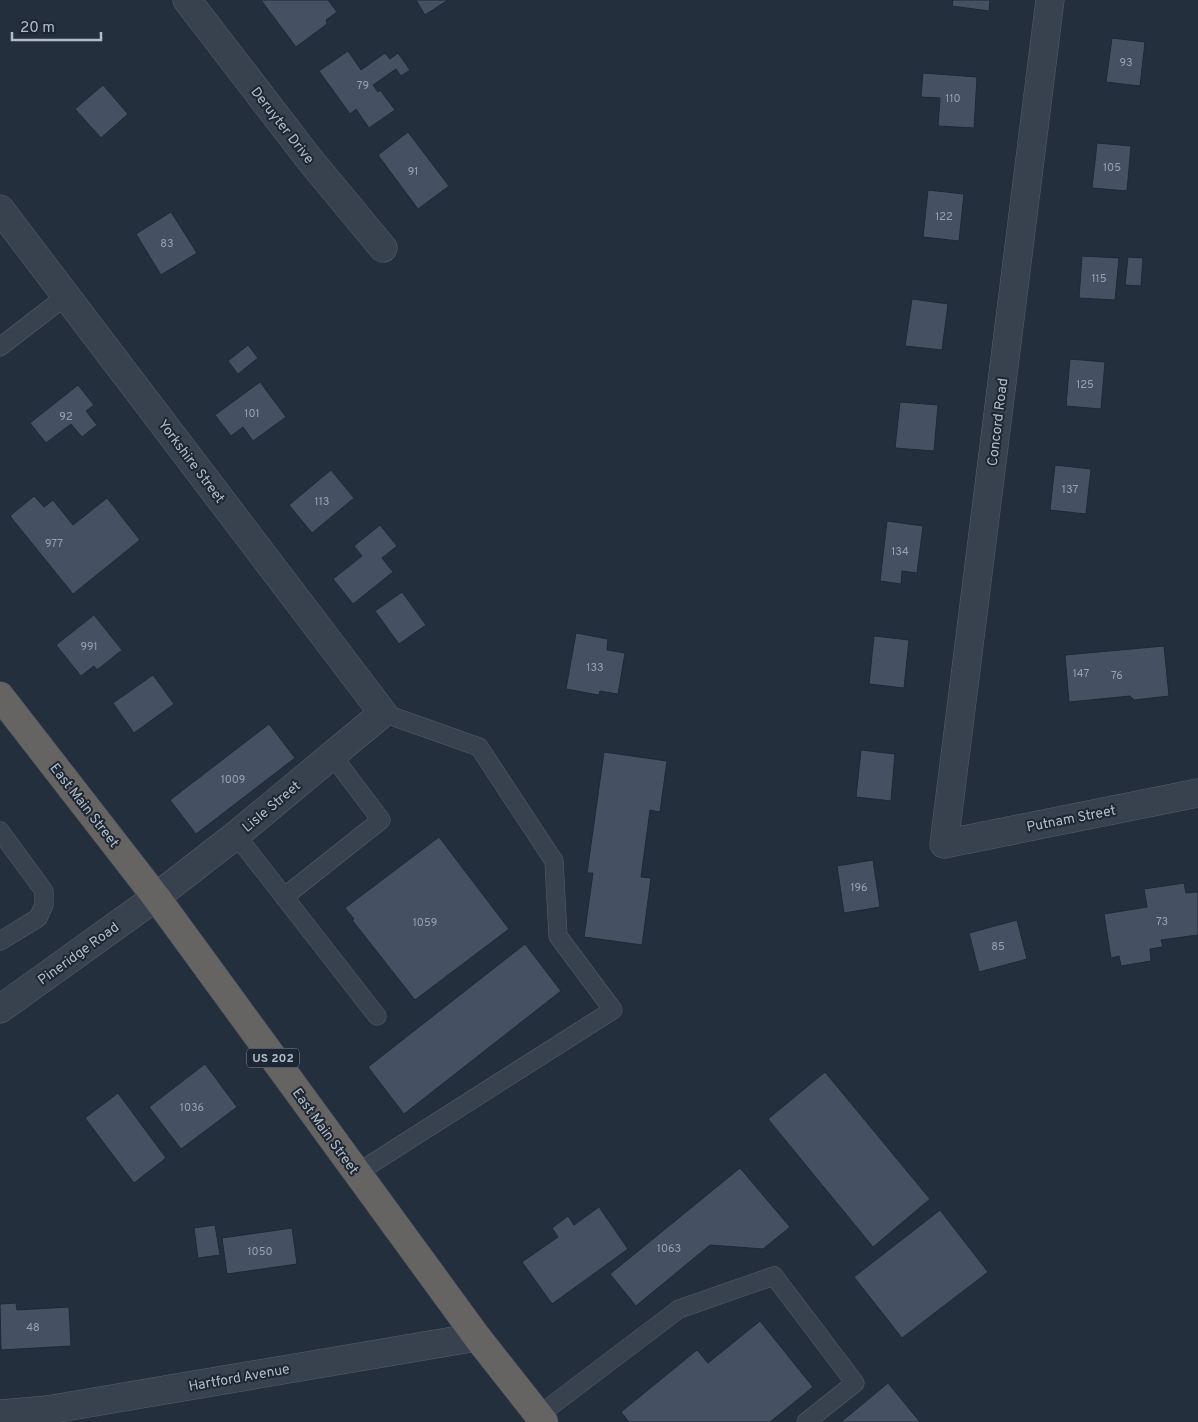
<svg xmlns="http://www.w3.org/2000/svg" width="1198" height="1422" viewBox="0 0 1198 1422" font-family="Overpass,sans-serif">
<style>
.building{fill:#455162;stroke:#1f2835}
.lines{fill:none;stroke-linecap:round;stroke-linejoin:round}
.service-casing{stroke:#565f6c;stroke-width:19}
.minor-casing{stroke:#565f6c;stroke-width:29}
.trunk-casing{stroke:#434c59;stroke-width:29}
.service{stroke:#38414e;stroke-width:18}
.minor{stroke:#38414e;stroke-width:28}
.trunk{stroke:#656462;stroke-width:28}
.labels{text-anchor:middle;stroke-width:4;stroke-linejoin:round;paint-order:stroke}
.number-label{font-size:11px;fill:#98a1af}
.shield{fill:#1d2633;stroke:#878f9c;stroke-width:1}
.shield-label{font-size:12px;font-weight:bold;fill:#b4bcc9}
.street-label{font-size:14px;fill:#b4bcc9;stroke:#1d2633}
</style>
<rect width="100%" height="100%" fill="#242f3e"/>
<g class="building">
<path d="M261,0h67l9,12 -11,8 1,4 -31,23z"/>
<path d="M416,0h32l-23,15z"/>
<path d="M953,0h37l-1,11 -37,-5z"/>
<path d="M1112,38l33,4 -5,44 -34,-4z"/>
<path d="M348,51l13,19 24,-17 5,6 8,-6 12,17 -9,6 -5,-7 -23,16 5,7 2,-2 15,20 -26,18 -13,-19 -6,5 -31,-43z"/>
<path d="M923,73l54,4 -3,51 -36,-2 2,-28 -19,-1z"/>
<path d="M103,85l25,29 -27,24 -26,-29z"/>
<path d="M408,132l41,54 -31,23 -40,-54z"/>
<path d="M1097,143l34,3 -4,45 -35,-3z"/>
<path d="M928,190l36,4 -5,47 -36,-4z"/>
<path d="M171,212l26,41 -36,22 -25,-41z"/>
<path d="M1082,256l37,2 -4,42 -36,-2z"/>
<path d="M1128,257l15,1 -2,28 -16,-1z"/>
<path d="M912,299l36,5 -6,46 -37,-4z"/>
<path d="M248,345l10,13 -20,16 -10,-13z"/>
<path d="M1070,359l35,3 -4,47 -35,-3z"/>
<path d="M260,382l26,35 -33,24 -10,-14 -12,9 -16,-21z"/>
<path d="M78,385l16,20 -8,6 11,14 -15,12 -11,-13 -25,19 -16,-20z"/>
<path d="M900,402l38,3 -4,46 -39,-3z"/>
<path d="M1055,465l36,4 -5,45 -36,-4z"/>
<path d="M331,470l23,28 -42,35 -23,-28z"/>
<path d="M34,496l10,11 9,-7 20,25 34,-27 33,42 -67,54 -63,-78z"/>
<path d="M887,521l36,5 -6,47 -15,-2 -1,13 -21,-3z"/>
<path d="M380,525l17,21 -15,12 11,14 -40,32 -20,-25 29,-23 -8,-10z"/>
<path d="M402,592l24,33 -27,19 -24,-33z"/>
<path d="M94,615l28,35 -25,20 -3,-4 -13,10 -25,-31z"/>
<path d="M576,633l32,6 -1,11 18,3 -7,41 -18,-3 -1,4 -33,-6z"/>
<path d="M874,636l35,4 -5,48 -35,-4z"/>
<path d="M1164,646l5,50 -35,4 -4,-4 -61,6 -4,-47z"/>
<path d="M153,675l21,29 -40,29 -21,-30z"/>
<path d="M269,724l26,34 -99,76 -26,-34z"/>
<path d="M861,750l34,4 -4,47 -35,-4z"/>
<path d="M604,752l63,9 -7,51 -10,-2 -9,67 10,1 -9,67 -58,-8 9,-64h-6z"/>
<path d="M439,837l70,92 -94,71 -63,-80 2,-1 -9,-11z"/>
<path d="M873,860l7,47 -36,6 -7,-47z"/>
<path d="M1184,883l2,10 12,-1v43l-37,5 2,7 -13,2 1,12 -30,5 -2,-10 -8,2 -7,-44 43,-7 -3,-18z"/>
<path d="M1017,920l10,39 -48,13 -10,-39z"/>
<path d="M525,944l36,47 -157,123 -36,-47z"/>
<path d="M205,1064l32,43 -56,42 -32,-42z"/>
<path d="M825,1072l105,127 -57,48 -105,-128z"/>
<path d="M118,1093l48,65 -32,25 -49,-65z"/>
<path d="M740,1168l50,59 -27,22 -53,-4 -74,61 -26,-32z"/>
<path d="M599,1207l29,42 -76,55 -30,-42 36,-25 -6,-9 16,-12 6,9z"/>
<path d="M940,1210l48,62 -86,66 -48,-61z"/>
<path d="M215,1225l5,30 -22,3 -4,-30z"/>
<path d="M292,1228l5,36 -70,10 -5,-36z"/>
<path d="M16,1303l1,7 52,-3 2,39 -70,4 -1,-46z"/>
<path d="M760,1321l53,66 -43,35h-141l-8,-10 76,-62 11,13z"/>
<path d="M888,1383l32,39h-79z"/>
</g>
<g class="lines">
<g class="service-casing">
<g id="service">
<path d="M0,347l66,-51"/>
<path d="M0,831l44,60v14l-6,13 -38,23"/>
<path d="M236,835l141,181"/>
<path d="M284,897l97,-77 -49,-65"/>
<path d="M357,1173l256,-163 -55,-74 -4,-75 -75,-114 -96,-34"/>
<path d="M539,1415l140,-106 95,-33 81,107 -49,39"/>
</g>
</g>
<g class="minor-casing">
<g id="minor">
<path d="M187,0l123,160 73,88"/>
<path d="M1050,0l-106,844 254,-51"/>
<path d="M0,209l383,504 -147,122 -80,62 -156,112"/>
<path d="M0,1414l47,-4 430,-73"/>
</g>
</g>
<g class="trunk-casing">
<path id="trunk" d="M0,696l156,201 321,440 67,85"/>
</g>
<use href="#service" class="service"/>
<use href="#minor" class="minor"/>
<use href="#trunk" class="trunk"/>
</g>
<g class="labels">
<g class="number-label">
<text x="1126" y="66">93</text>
<text x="363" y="89">79</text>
<text x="953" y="102">110</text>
<text x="1112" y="171">105</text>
<text x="413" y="175">91</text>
<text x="944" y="220">122</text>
<text x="167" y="247">83</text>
<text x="1099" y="282">115</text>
<text x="1085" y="388">125</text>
<text x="252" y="417">101</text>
<text x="66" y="420">92</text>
<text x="1070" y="493">137</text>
<text x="322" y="505">113</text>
<text x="54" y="547">977</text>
<text x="900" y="555">134</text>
<text x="89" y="650">991</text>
<text x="595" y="671">133</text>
<text x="1081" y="677">147</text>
<text x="1117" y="679">76</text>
<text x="233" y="783">1009</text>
<text x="859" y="891">196</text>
<text x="1162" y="925">73</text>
<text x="425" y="926">1059</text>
<text x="998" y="950">85</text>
<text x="192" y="1111">1036</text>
<text x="669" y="1252">1063</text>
<text x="260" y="1255">1050</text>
<text x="33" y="1331">48</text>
</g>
<rect class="shield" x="247" y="1048.5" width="52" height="19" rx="4"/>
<g class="shield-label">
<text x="273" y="1062">US 202</text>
</g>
<g class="street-label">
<text transform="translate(283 125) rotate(52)" y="5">Deruyter Drive</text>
<text transform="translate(997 422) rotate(-83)" y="5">Concord Road</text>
<text transform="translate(192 461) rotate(53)" y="5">Yorkshire Street</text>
<text transform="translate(85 805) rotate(52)" y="5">East Main Street</text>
<text transform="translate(271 806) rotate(-40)" y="5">Lisle Street</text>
<text transform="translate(1071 818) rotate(-11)" y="5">Putnam Street</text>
<text transform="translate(78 953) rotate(-36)" y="5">Pineridge Road</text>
<text transform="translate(326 1131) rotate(54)" y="5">East Main Street</text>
<text transform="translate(239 1377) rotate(-10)" y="5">Hartford Avenue</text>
</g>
</g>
<path d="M12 32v8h89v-8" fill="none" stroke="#b4bcc9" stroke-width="2.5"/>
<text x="20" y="32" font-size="15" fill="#b4bcc9" stroke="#1d2633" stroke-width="4" paint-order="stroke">20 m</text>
</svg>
